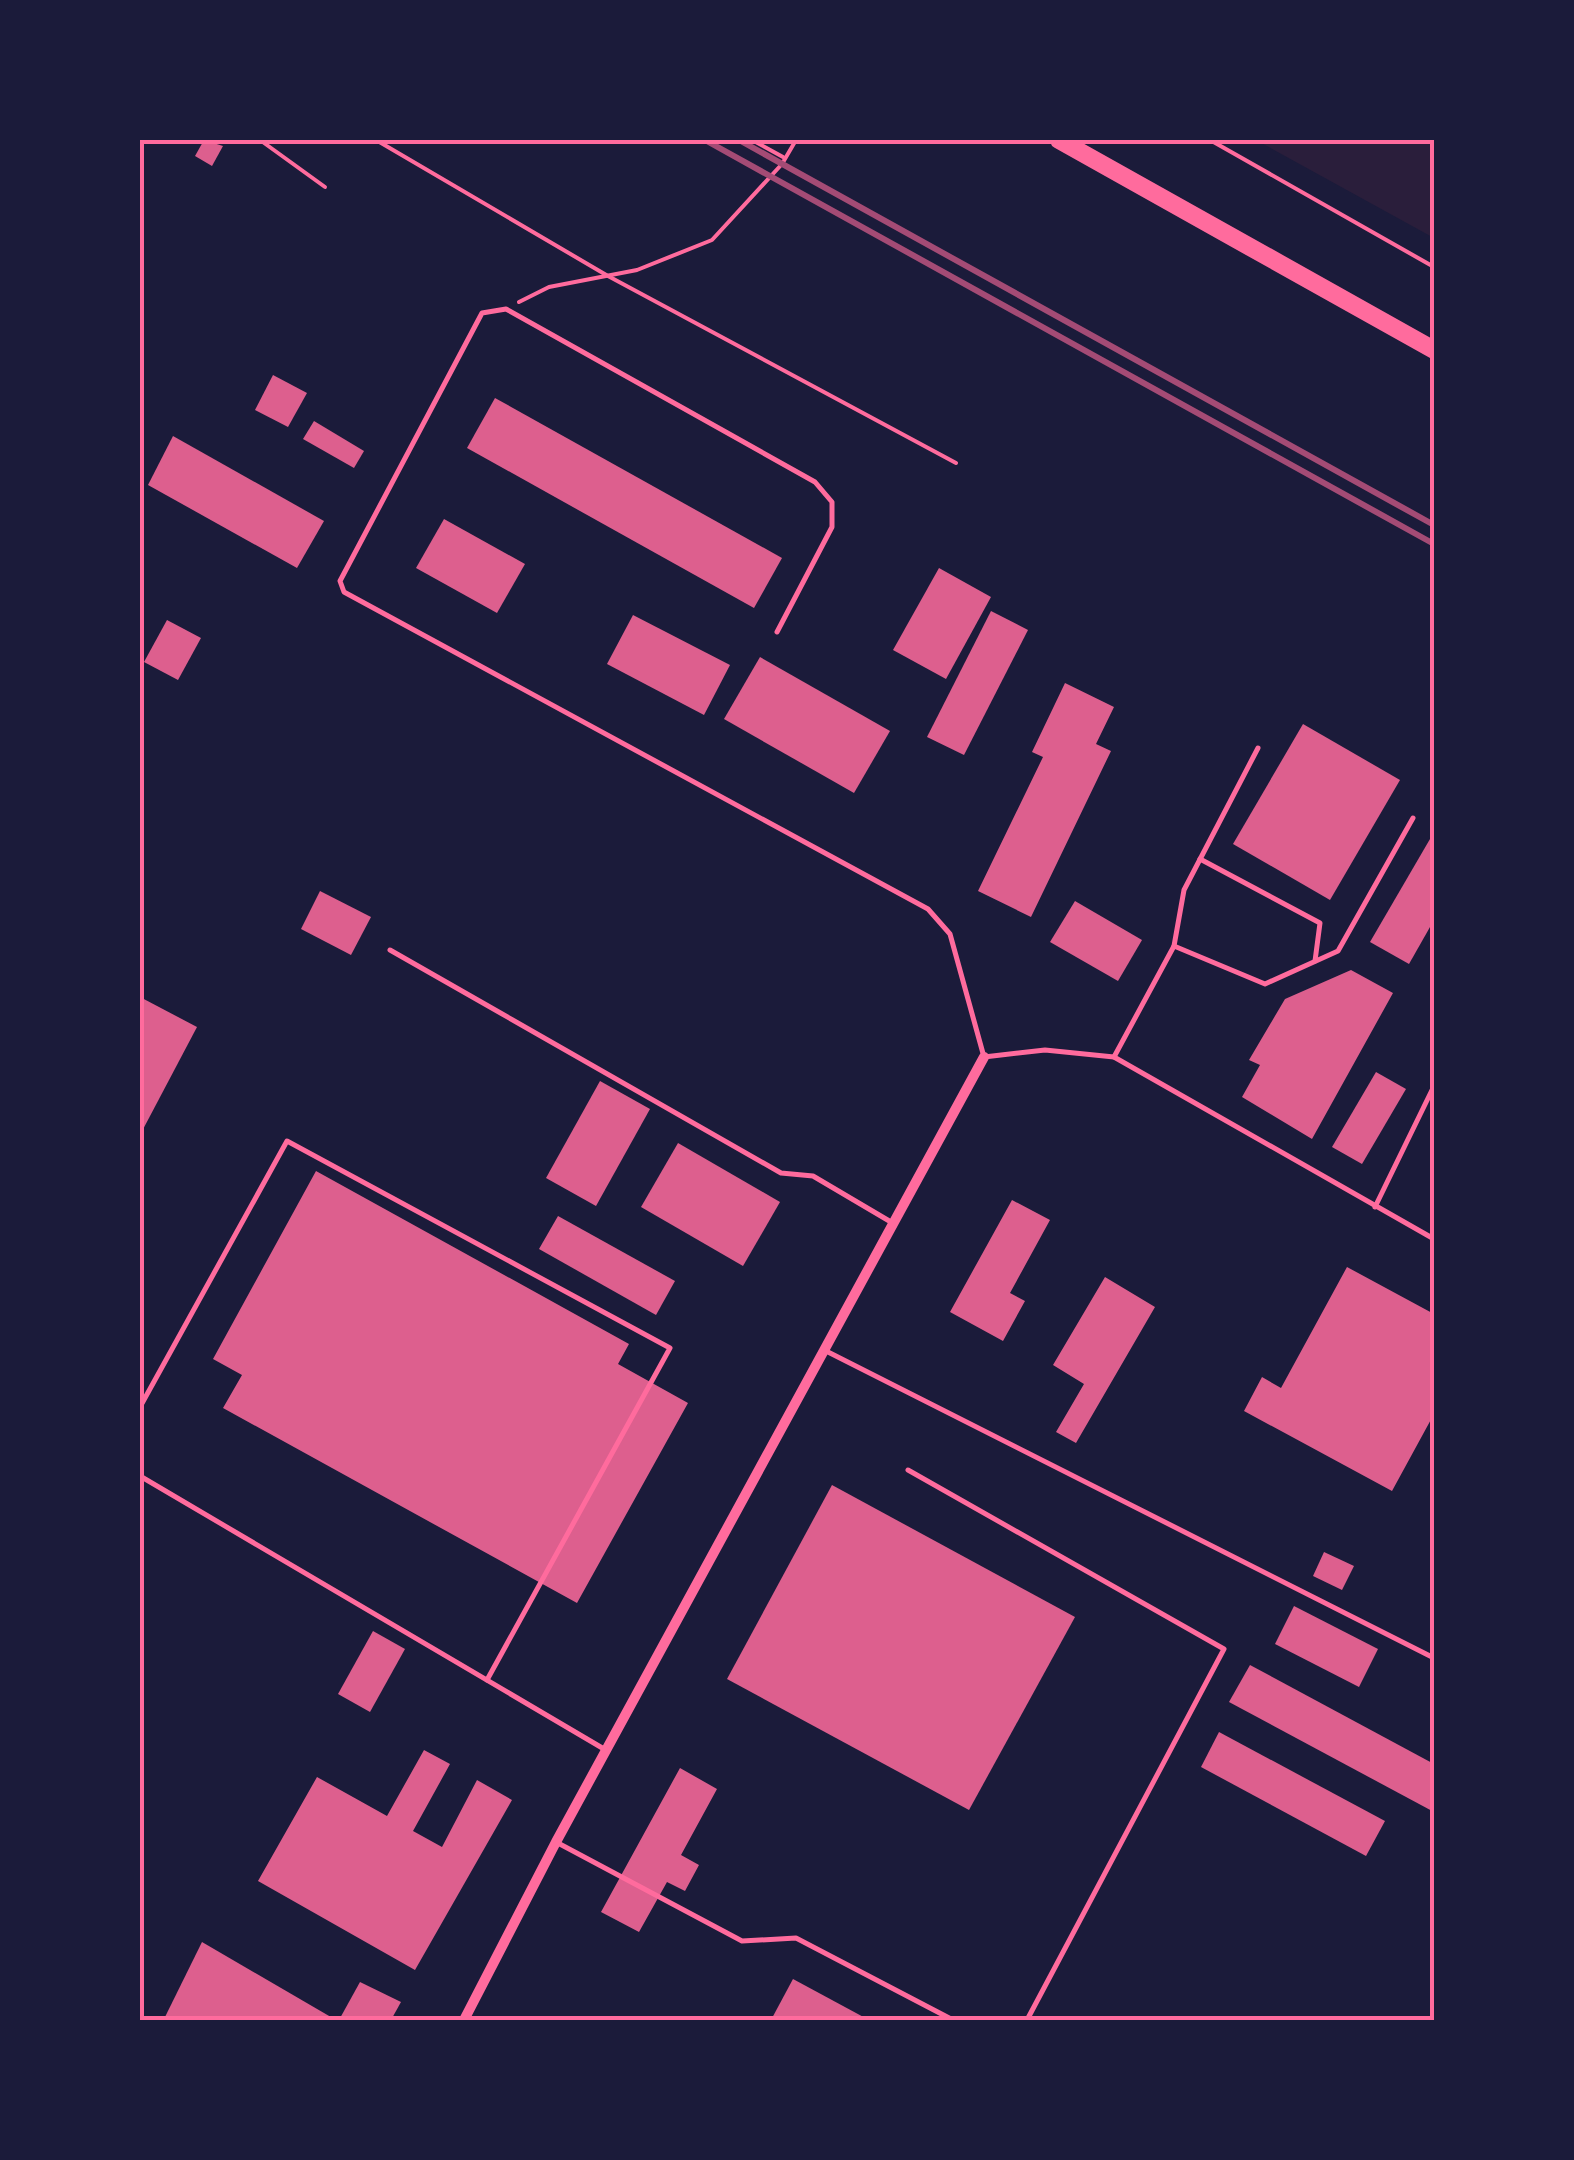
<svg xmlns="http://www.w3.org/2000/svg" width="1574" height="2160" viewBox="0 0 1574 2160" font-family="'Source Sans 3',sans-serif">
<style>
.green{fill:#2a1e3b}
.building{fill:#dd5f8e}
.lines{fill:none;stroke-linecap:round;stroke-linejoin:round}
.path{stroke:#ff6b9d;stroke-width:4}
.service{stroke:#ff6b9d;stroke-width:5}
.minor{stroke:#ff6b9d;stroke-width:10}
.trunk{stroke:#ff6b9d;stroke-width:18}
.rail{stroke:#a44b75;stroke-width:6}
.neatline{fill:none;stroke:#ff6b9d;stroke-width:4}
</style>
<rect width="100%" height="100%" fill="#1b1b3a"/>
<path class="green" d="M1256,140h178v98z"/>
<g class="building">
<path d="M204,140l19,6 -11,20 -17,-10z"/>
<path d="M273,375l34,18 -19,34 -33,-17z"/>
<path d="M495,398l287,160 -28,50 -287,-160z"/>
<path d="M314,421l50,30 -10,17 -51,-29z"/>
<path d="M173,436l151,85 -27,47 -149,-83z"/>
<path d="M444,519l81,45 -28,49 -81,-45z"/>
<path d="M939,568l52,29 -45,82 -53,-29z"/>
<path d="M991,611l37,19 -64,125 -37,-18z"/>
<path d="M633,615l97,50 -26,50 -97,-51z"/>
<path d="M167,620l34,18 -23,42 -34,-18z"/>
<path d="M760,657l130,74 -36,62 -130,-74z"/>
<path d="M1065,683l49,24 -18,37 15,7 -80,166 -53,-26 65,-134 -11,-5z"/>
<path d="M1303,724l97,56 -70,120 -97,-56z"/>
<path d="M1430,839l4,2v79l-25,44 -39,-22z"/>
<path d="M320,891l51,26 -20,38 -50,-26z"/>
<path d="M1075,901l67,39 -24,41 -68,-39z"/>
<path d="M1351,970l42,23 -81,146 -70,-42 18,-32 -11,-5 36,-61z"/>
<path d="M140,997l57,30 -57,108z"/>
<path d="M1376,1072l30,17 -44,75 -30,-17z"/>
<path d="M600,1081l50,28 -54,97 -50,-28z"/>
<path d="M678,1143l102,59 -37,64 -102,-59z"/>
<path d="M316,1171l313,173 -11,20 70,39 -111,200 -354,-195 19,-33 -29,-16z"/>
<path d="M1012,1200l38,20 -40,73 15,8 -22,40 -53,-29z"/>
<path d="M558,1216l117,65 -19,34 -117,-66z"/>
<path d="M1347,1267l87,47v100l-42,77 -148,-80 18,-34 19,11z"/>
<path d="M1105,1277l50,30 -79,136 -20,-11 28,-48 -31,-19z"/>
<path d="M832,1485l243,132 -106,193 -242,-131z"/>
<path d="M1324,1552l30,14 -12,24 -29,-14z"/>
<path d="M1294,1606l84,43 -19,38 -84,-43z"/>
<path d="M373,1631l32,18 -35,63 -32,-18z"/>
<path d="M1250,1665l184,99v48l-205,-110z"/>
<path d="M1219,1732l166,89 -19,35 -165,-89z"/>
<path d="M424,1750l26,14 -37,67 29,16 35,-67 35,20 -97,170 -157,-89 59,-104 70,39z"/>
<path d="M680,1768l37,21 -36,66 18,10 -14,26 -18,-9 -28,50 -38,-20z"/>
<path d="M202,1942l134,78h-165l-6,-3z"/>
<path d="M793,1979l76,41h-98z"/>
<path d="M360,1982l41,20 -10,18h-52z"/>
</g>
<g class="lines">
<g class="path">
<path d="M260,140l65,47"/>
<path d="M376,140l232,136 348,187"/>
<path d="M752,140l31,17"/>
<path d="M1210,140l224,127"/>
<path d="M519,302l30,-15 88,-17 75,-30 70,-76 14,-24"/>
</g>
<g class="service">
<path d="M777,632l55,-105v-25l-17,-20 -309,-173 -24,4 -142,268 4,11 584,317 22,25 34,123 61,-7 69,7 320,182"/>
<path d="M1200,859l120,64 -5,38"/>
<path d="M1174,946l91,38 73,-33 75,-133"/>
<path d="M390,950l391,223 32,3 78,46"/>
<path d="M1114,1057l60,-111 10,-56 74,-142"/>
<path d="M1375,1207l59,-121"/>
<path d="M826,1351l608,307"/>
<path d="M140,1407l147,-266 383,207 -183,332"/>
<path d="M908,1470l316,179 -197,371"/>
<path d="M140,1476l464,273"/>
<path d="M556,1842l186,99 54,-3 157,82"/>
</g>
<path class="minor" d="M464,2020l92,-178 428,-785"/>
<path class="trunk" d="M1059,140l375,210"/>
<g class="rail">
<path d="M705,140l729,404"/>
<path d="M739,140l695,385"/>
</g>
</g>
<rect width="1574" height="2160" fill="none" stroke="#1b1b3a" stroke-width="285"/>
<rect x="142" y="142" width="1290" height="1876" class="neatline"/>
</svg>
